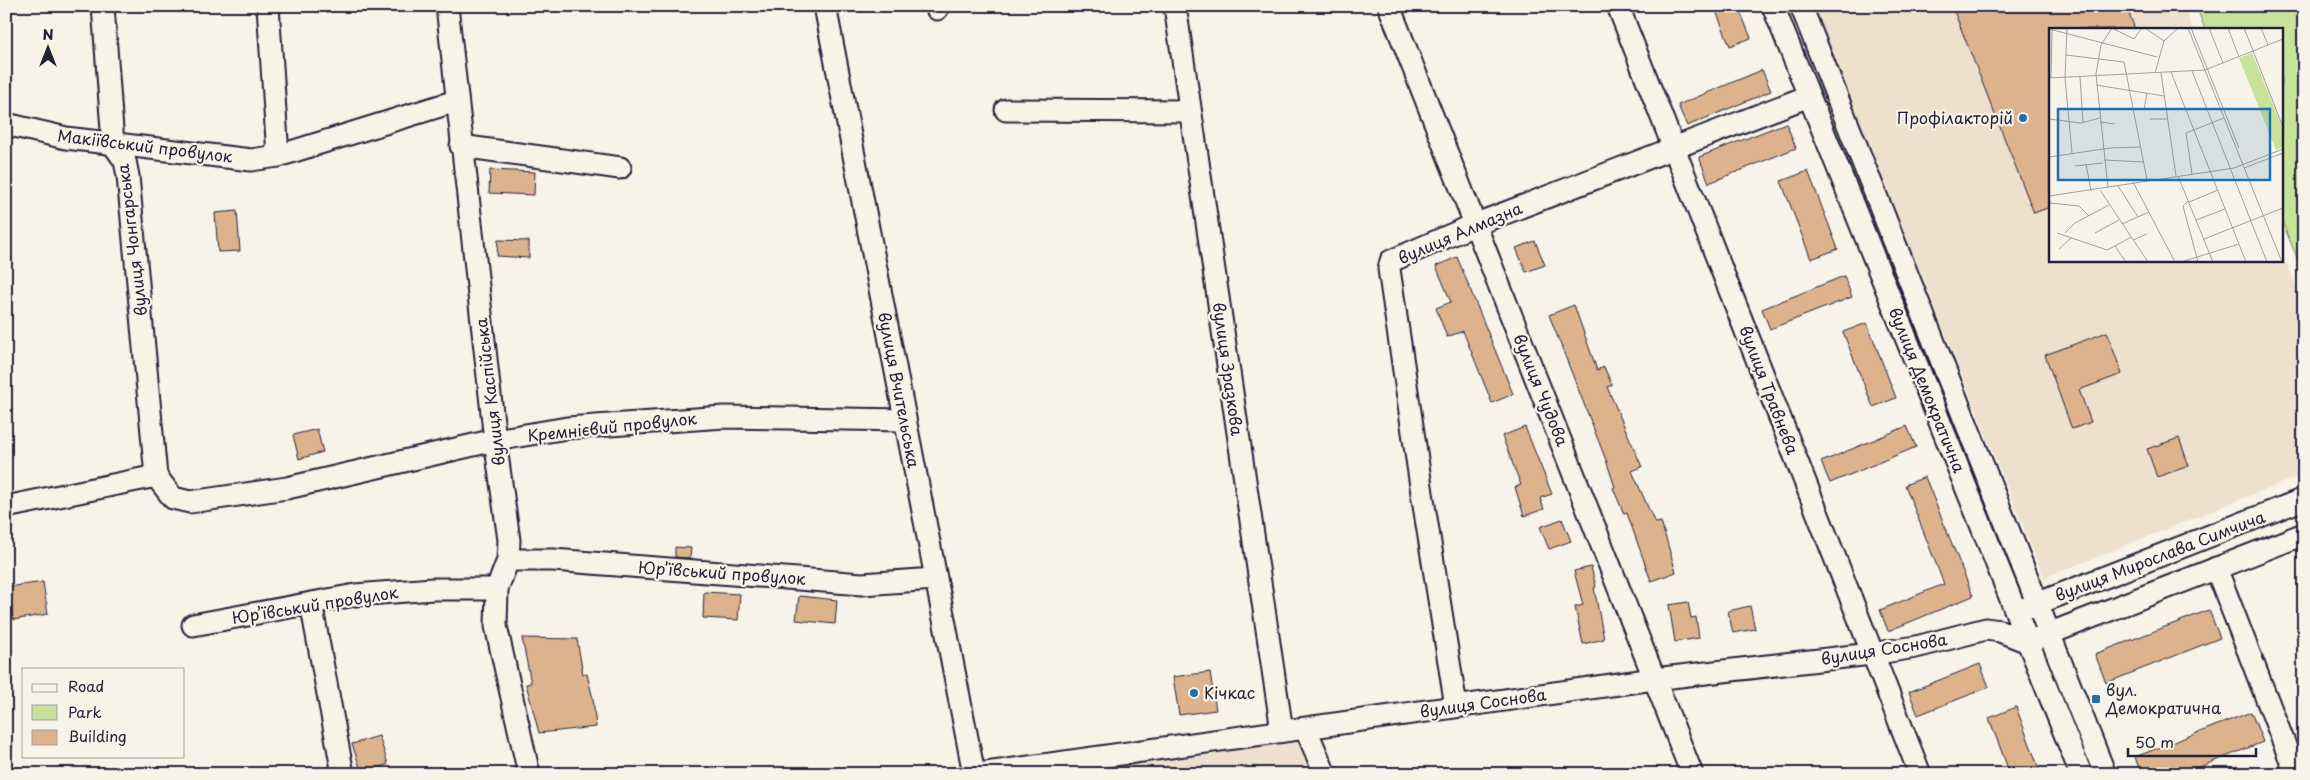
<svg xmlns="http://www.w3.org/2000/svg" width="2310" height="780" viewBox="0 0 2310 780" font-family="'Playpen Sans',sans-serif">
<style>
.built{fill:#efe0cd}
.green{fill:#c9e299;stroke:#76826a}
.building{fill:#ddb38e;stroke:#22223b}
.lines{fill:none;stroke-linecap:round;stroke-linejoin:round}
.minor-casing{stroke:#22223b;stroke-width:25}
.minor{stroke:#f7f3e8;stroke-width:21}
.poi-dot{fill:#1f6fb2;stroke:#f7f3e8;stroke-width:2}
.labels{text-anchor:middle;stroke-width:4.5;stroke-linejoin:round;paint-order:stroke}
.poi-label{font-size:16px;fill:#22223b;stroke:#f7f3e8;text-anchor:start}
.street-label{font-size:16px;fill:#22223b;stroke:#f7f3e8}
.inset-road{fill:none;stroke:#a29fa3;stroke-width:1}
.view{fill:#1f6fb2;fill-opacity:0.15;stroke:#1f6fb2;stroke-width:2.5}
.inset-edge{fill:none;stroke:#22223b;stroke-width:2.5}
</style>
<rect width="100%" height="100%" fill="#f7f3e8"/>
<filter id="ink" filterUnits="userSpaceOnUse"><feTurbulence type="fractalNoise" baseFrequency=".02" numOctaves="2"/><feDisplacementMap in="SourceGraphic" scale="10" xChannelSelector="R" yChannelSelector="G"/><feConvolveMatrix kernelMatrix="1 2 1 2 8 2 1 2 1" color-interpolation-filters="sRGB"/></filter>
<g filter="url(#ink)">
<g class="built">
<path d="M1813,6h370l10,23h-143v231h231v-11l23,56v169l-260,104z"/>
<path d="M1301,737l15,37h-269z"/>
</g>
<path class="green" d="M2196,6h108v269l-23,-56v-190h-76z"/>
<g class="building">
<path d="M1714,6h24l13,32 -21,8z"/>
<path d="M1952,6h174l9,23h-85v178l-16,6z"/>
<path d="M1762,70l9,21 -84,35 -9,-21z"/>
<path d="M1786,123l10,25 -87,35 -10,-26z"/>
<path d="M490,170l45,2 -1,23 -45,-2z"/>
<path d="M1808,171l30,78 -27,10 -30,-78z"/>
<path d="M237,211l3,40 -22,1 -3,-39z"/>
<path d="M498,240l31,1v17l-32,-2z"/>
<path d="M1535,241l10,24 -19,7 -10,-24z"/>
<path d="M1457,257l56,137 -21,9 -29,-72 -16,6 -11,-29 15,-6 -15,-36z"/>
<path d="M1844,276l8,21 -82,32 -8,-20z"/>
<path d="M1574,305l23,65 7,-3 8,18 -5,2 35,80 -10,4 23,52 6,-1 15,50 -25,9 -24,-68 -3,1 -11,-26 2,-1 -9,-27 -57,-145z"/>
<path d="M1867,323l29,75 -23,9 -30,-75z"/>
<path d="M2107,332l15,42 -43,16 12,32 -19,7 -27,-74z"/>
<path d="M1907,426l9,21 -86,36 -9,-21z"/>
<path d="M1525,427l27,67 -12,4 4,11 -20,7 -9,-29 6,-2 -19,-49z"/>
<path d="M317,429l6,23 -24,7 -6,-24z"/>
<path d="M2179,438l10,28 -32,11 -10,-28z"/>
<path d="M1925,477l48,119 -85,35 -8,-21 64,-26 -39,-99z"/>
<path d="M1562,519l9,22 -22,8 -9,-22z"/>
<path d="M675,547l16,1 -1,10 -15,-1z"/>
<path d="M1591,567l5,20 -2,1 10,51 -21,5 -8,-37 8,-2 -9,-34z"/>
<path d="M43,582l5,32 -35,6 -5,-33z"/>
<path d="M704,592l36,2 -2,26 -35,-2z"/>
<path d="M799,596l38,4 -2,24 -39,-4z"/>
<path d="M1688,602l3,16 5,-1 3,21 -24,4 -6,-37z"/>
<path d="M1750,606l5,23 -22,4 -5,-22z"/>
<path d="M2209,610l11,28 -114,45 -11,-29z"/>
<path d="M522,638l55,1 6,35h4l6,25 3,28 -57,6 -13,-49 5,-1z"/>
<path d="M1980,664l9,23 -71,28 -9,-23z"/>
<path d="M1210,672l6,38 -37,5 -6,-38z"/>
<path d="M2016,707l25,67h-31l-21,-56z"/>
<path d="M2251,712l12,30 -81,32h-41l-6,-17z"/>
<path d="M379,736l9,28 -26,9 -10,-29z"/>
</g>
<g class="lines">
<g class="minor-casing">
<g id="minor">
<path d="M103,6l10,138 12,17 3,15 28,300 17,22 17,4 97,-14 208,-48 72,-12 157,-11 181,3"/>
<path d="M268,6l10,150"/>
<path d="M447,6l48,434 14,100 -1,20 -11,29 -1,37 33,148"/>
<path d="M825,6l149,768"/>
<path d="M1175,6l107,725"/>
<path d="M1389,6l303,768"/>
<path d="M1618,6l302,768"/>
<path d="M1773,6l308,768"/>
<path d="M1801,6l304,768"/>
<path d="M937,9v-3"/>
<path d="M1006,110l184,1"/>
<path d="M6,124l60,14 185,22 27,-4 178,-55"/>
<path d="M461,146l159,22"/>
<path d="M6,507l150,-31"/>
<path d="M508,560h45l309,24 73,-5"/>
<path d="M2216,568l80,206"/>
<path d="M311,603l32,171"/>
<path d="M2026,608l278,-109"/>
<path d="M193,625l162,-30 78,-6h64"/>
<path d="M1456,706l-34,-213 -33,-224 2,-8 83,-36 335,-129"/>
<path d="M1306,729l19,45"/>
<path d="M979,774l675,-95 217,-25 45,-7 70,-18 14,2 28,11 276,-108"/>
</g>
</g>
<use href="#minor" class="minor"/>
</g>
</g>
<g class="poi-dot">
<circle cx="2023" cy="118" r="5"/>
<circle cx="1194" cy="693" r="5"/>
<rect x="2091" y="694" width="10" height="10" rx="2.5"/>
</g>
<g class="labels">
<g class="poi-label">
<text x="2013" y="124" text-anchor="end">Профілакторій</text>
<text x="2106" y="696">вул.<tspan x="2106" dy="18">Демократична</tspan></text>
<text x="1204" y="699">Кічкас</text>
</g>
<g class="street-label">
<text transform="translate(145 146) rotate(7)" y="6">Макіївський провулок</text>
<text transform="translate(1460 233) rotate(-23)" y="6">вулиця Алмазна</text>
<text transform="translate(132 240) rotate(-97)" y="6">вулиця Чонгарська</text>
<text transform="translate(1228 369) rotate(82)" y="6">вулиця Зразкова</text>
<text transform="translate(899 390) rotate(79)" y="6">вулиця Вчительська</text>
<text transform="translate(1541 390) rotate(68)" y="6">вулиця Чудова</text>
<text transform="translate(1769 390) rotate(69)" y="6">вулиця Травнева</text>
<text transform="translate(1927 390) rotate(68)" y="6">вулиця Демократична</text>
<text transform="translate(490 392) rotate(-97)" y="6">вулиця Каспійська</text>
<text transform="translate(612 427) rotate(-6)" y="6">Кремнієвий провулок</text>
<text transform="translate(2160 556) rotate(-21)" y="6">вулиця Мирослава Симчича</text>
<text transform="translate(722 573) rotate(4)" y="6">Юр’ївський провулок</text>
<text transform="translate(315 605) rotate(-9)" y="6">Юр’ївський провулок</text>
<text transform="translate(1884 649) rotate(-9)" y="6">вулиця Соснова</text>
<text transform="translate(1483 703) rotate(-8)" y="6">вулиця Соснова</text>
</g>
</g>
<g transform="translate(2049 28)">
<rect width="234" height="234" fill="#f7f3e8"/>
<path d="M203,25l31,76v18l-7,3 -37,-92z" fill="#c9e299"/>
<path class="inset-road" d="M18,0l-2,50 7,75M63,0l22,11 8,-11M96,0l19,13M139,0l94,234M142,0l48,120M160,0l14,35M179,0l11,29M195,0l39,99M212,0l7,17M0,1l108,28M17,27l58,7 23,118M143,43l75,191M122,44l75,190M106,45l9,-32 14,-13M112,45l15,103M31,49l3,46M0,50l156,-8 78,-31M2,50l1,-48M47,57l68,11M95,82l3,-17M0,91l32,4 19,-5M101,91h17M51,94l15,2M0,129l61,-9 31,-1M55,132l40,2M37,136l5,27M26,138l28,-3M195,140l39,-15M143,146l-6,-41 38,-15M129,148l35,86M84,154l42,80M69,158l20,31M59,160l-12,-114 5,-29 11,-17M51,162l48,72M139,173l-5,5 15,56M140,174l29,-12M40,188l-10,-10 -29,-3 -1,-7 185,-28 49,-19M147,192l29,-11M73,196l27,-12M8,205l50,17 8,-4 11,16M16,205l10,-10 34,-18M46,205l24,-13M155,211l79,-31M84,212l14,-6M66,218l16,-9M10,221l12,-11M132,234l58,-18"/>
<path class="view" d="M9,81h212v71h-212z"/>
<rect width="234" height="234" class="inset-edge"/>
</g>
<rect width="2310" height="780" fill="none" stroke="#f7f3e8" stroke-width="25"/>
<rect x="12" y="12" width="2285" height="755" fill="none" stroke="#22223b" stroke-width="2" filter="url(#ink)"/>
<rect x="22" y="668" width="162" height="90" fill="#f7f3e8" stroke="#a29fa3"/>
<rect x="32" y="684" width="25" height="8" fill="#f7f3e8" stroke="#a29fa3"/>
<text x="68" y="692" font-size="15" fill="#22223b">Road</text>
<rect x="32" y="705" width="25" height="15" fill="#c9e299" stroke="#a29fa3"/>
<text x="68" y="718" font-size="15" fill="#22223b">Park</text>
<rect x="32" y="730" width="25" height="15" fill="#ddb38e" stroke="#a29fa3"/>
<text x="68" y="742" font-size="15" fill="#22223b">Building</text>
<g transform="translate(48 48)" stroke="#f7f3e8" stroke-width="4" paint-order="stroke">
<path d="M0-4L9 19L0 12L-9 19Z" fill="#22223b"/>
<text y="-8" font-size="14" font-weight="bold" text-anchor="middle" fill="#22223b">N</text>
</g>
<path d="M2128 748v8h128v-8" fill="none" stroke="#22223b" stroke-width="2.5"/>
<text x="2135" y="748" font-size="15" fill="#22223b" stroke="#f7f3e8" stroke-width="4" paint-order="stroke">50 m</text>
</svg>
